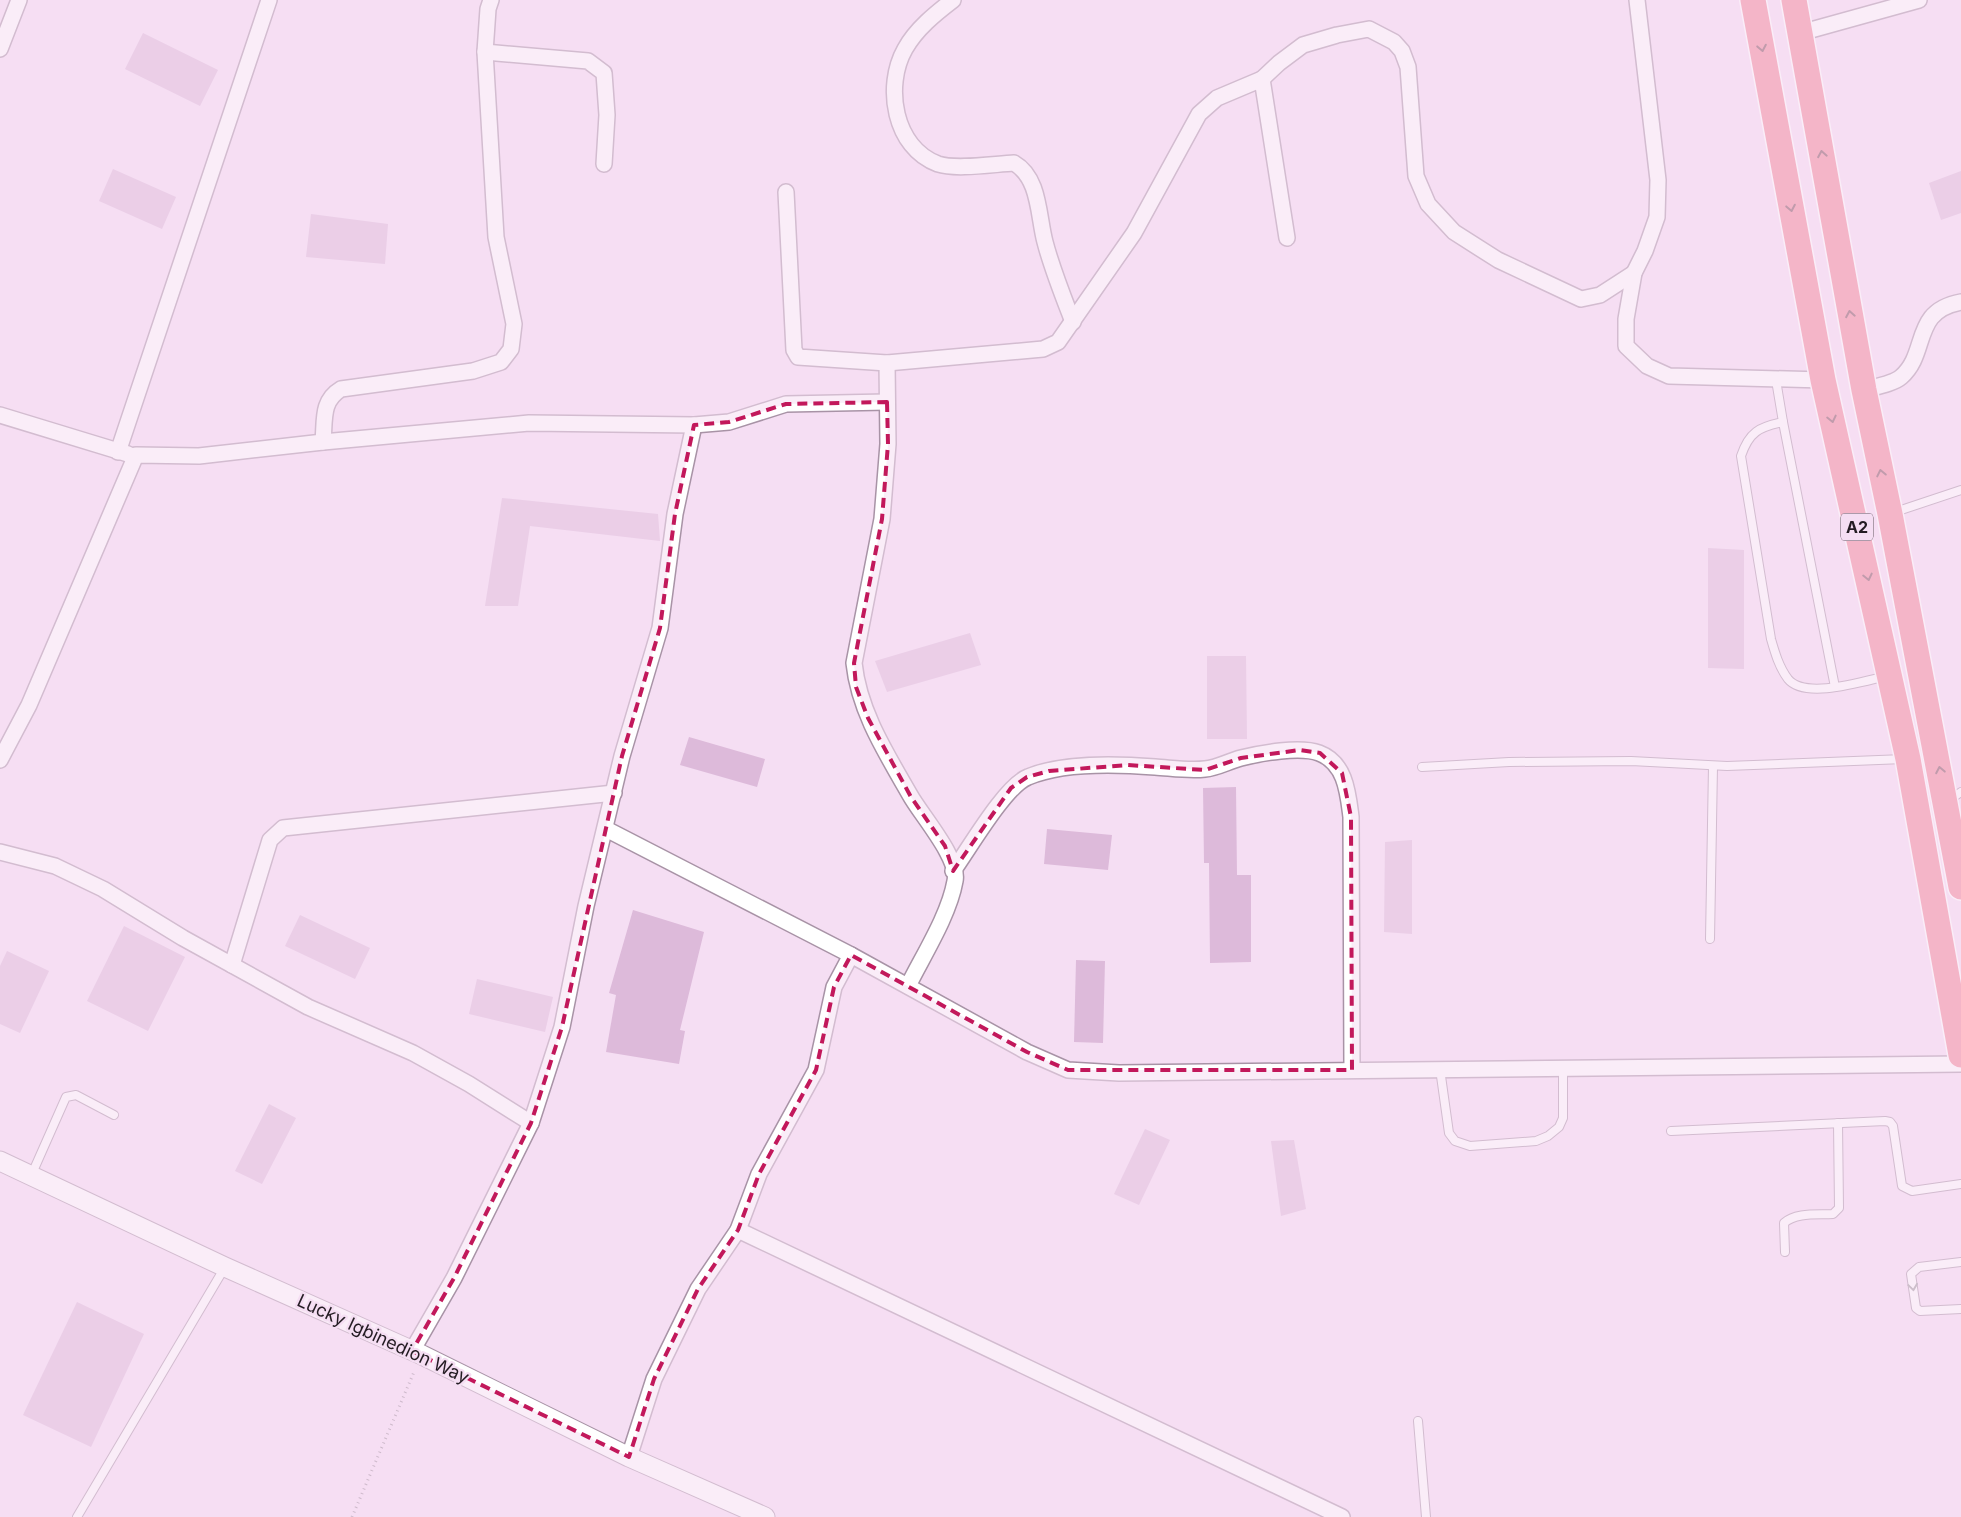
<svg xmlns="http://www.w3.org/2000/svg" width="1961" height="1517" viewBox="0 0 1961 1517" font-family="Inter,sans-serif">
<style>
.building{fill:#ddbada}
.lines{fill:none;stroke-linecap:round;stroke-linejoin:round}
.service-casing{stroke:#a893a6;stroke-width:10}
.minor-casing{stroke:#a893a6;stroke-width:18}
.tertiary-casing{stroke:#a893a6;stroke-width:21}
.trunk-casing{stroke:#fff;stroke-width:28}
.path{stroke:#9e8d9c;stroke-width:3;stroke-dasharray:1 4;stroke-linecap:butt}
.service{stroke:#fff;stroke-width:8}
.minor{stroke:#fff;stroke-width:15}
.tertiary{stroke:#fff;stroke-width:19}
.trunk{stroke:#f28496;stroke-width:25}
.oneway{stroke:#814b57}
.oneway2{stroke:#9c999c}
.marked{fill:none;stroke:#c2185b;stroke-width:4;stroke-dasharray:10 6;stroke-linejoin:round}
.labels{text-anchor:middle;stroke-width:4.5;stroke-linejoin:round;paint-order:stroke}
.shield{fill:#f5def3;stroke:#635661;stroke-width:1}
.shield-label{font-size:16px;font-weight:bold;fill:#241c23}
.street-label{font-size:18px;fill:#241c23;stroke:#f5def3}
</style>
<rect width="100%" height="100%" fill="#f5def3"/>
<g class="building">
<path d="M143,33l75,37 -18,36 -75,-37z"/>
<path d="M113,169l63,28 -14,32 -63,-28z"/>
<path d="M1961,171v42l-20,7 -12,-37z"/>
<path d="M311,214l77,10 -3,40 -79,-7z"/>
<path d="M502,498l156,16 2,27 -130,-15 -12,80h-33z"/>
<path d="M1708,548l36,2v119l-36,-1z"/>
<path d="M970,633l11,32 -94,27 -12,-31z"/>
<path d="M1207,656h39l1,83h-40z"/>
<path d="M689,737l76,22 -8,28 -77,-22z"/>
<path d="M1236,787l1,88h14v87l-41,1 -1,-100h-5l-1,-75z"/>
<path d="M1047,829l65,6 -4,35 -64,-6z"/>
<path d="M1412,840v94l-28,-2 1,-90z"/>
<path d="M633,910l71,22 -24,98 5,1 -6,33 -73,-12 10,-57 -7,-2z"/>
<path d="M300,915l70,33 -15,31 -70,-33z"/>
<path d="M124,926l61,31 -37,74 -61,-30z"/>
<path d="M7,951l42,20 -29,62 -20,-9v-58z"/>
<path d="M1076,960l29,1 -2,82 -29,-1z"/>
<path d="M477,979l76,18 -8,35 -76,-18z"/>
<path d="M269,1104l27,14 -34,66 -27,-13z"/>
<path d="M1145,1129l25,11 -31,65 -25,-11z"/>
<path d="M1294,1140l12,69 -25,7 -10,-75z"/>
<path d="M77,1302l67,32 -53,113 -68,-32z"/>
</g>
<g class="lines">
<g class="service-casing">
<g id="service">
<path d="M1776,380l7,42c-24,5 -34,10 -42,34l30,183c4,14 8,28 17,40 17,21 76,2 99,-3"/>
<path d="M1783,422l52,265"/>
<path d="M1892,513l69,-23"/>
<path d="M1422,767l87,-5 122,-1 96,5 177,-7"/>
<path d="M1948,801l13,-9"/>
<path d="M1710,939l3,-173"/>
<path d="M1440,1069l9,64 6,8 15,5 66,-5 12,-5 11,-9 4,-9v-50"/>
<path d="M1671,1131l214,-10 5,1 3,4 9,60 10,5 49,-7"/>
<path d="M31,1176l35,-79 10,-2 38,20"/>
<path d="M1785,1252l-1,-29c12,-11 34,-8 49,-9l6,-6 -1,-85"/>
<path d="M1961,1262l-42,5 -8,7 5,34 4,3 41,-2"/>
<path d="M1418,1421l8,96"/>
<path d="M77,1517l148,-250"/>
</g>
</g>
<g class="minor-casing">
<g id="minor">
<path d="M953,0c-17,13 -37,29 -48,49 -21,37 -11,99 33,115 18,6 56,0 76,-1 26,15 24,53 31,79 7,27 18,54 28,80"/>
<path d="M1637,0l21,180 -1,37 -12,34 -11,22 -8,46v27l21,20 22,10 154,4"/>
<path d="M1800,33l119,-33"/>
<path d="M0,49l19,-49"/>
<path d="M485,52l103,9 16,12 3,42 -3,49"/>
<path d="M786,192l8,158 4,7 89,6 156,-14 15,-7 76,-109 65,-119 18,-16 45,-19"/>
<path d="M1287,238l-25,-159 17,-16 24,-18 34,-10 32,-6 25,13 8,9 6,16 8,109 12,28 26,28 44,28 83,39 19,-4 34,-22"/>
<path d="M887,363l1,81 -6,75 -28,144c5,48 32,90 56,132 11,20 50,64 45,86 -6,34 -31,73 -47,105"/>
<path d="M1864,390c10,-3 29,-6 37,-13 28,-24 10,-66 60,-75"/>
<path d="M0,415l128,39"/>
<path d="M323,442c2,-22 -2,-41 18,-53l132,-18 28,-9 10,-13 3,-25 -18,-87 -11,-185 3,-43 3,-9"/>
<path d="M118,452l151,-452"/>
<path d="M0,760l29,-55 107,-250 63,1 124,-14 206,-19 165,2 35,-3 57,-18 101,-2"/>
<path d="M606,829l245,126 176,97 41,18 51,3 842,-9"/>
<path d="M0,852l55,14 48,23 80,49 125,69 105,46 56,31 62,39"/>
<path d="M953,871c16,-22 52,-85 75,-94 35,-15 90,-13 127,-10 16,1 34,4 50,2 12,-1 24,-8 36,-11 20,-5 59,-12 78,-5 27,10 29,41 32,64l1,253"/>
<path d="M232,965l38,-125 13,-12 331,-35"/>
<path d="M738,1230l604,287"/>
<path d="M412,1351l42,-73 77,-155 31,-96 24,-121 36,-150 38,-128 15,-114 19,-89"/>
<path d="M629,1457l25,-78 44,-90 40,-59 21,-56 57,-104 18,-83 17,-32"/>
</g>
</g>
<g class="tertiary-casing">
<path id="tertiary" d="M0,1161l225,106 197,88 207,102 136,60"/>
</g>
<g class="trunk-casing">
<g id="trunk">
<path d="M1753,0l70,380 85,379 53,296"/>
<path d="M1794,0l70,390 26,124 71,373"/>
</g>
</g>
<path class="path" d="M352,1517l62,-145"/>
<use href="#service" class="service"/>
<use href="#minor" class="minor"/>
<use href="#tertiary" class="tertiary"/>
<use href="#trunk" class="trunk"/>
</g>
<defs><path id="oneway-chevron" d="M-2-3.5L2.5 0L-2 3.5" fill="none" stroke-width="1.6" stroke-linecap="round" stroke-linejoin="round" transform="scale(1.25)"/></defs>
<g class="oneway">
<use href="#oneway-chevron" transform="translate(1762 48) rotate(79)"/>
<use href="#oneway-chevron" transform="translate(1822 154) rotate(-100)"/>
<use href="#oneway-chevron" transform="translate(1791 208) rotate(79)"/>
<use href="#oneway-chevron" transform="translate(1850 314) rotate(-100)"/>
<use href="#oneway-chevron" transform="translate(1832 419) rotate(77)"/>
<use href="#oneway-chevron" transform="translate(1881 473) rotate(-102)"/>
<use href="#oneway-chevron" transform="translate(1868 577) rotate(77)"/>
<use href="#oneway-chevron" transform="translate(1940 770) rotate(-101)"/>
</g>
<use class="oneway2" href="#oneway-chevron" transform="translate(1913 1287) rotate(82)"/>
<path d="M0 0H1961V1517H0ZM887,402l1,42 -6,75 -28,144 2,24 12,31 43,79 34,49 8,25 58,-83 16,-11 22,-6 79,-6 77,5 36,-12 59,-8 20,3 22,20 9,44 1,253h-284l-41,-18 -176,-97 -17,32 -18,83 -57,104 -21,56 -40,59 -44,90 -25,78 -217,-106 42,-73 77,-155 31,-96 60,-271 38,-128 15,-114 19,-89 35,-3 57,-18z" fill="#f5def3" fill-opacity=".55" fill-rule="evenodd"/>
<path class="marked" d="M887,402l1,42 -6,75 -28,144 2,24 12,31 43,79 34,49 8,25 58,-83 16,-11 22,-6 79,-6 77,5 36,-12 59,-8 20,3 22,20 9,44 1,253h-284l-41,-18 -176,-97 -17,32 -18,83 -57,104 -21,56 -40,59 -44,90 -25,78 -217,-106 42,-73 77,-155 31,-96 60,-271 38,-128 15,-114 19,-89 35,-3 57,-18z"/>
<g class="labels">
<rect class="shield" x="1841" y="513.5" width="32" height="27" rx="4"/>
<g class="shield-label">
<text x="1857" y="533">A2</text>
</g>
<g class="street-label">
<text transform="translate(383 1339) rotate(25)" y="6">Lucky Igbinedion Way</text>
</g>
</g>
</svg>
